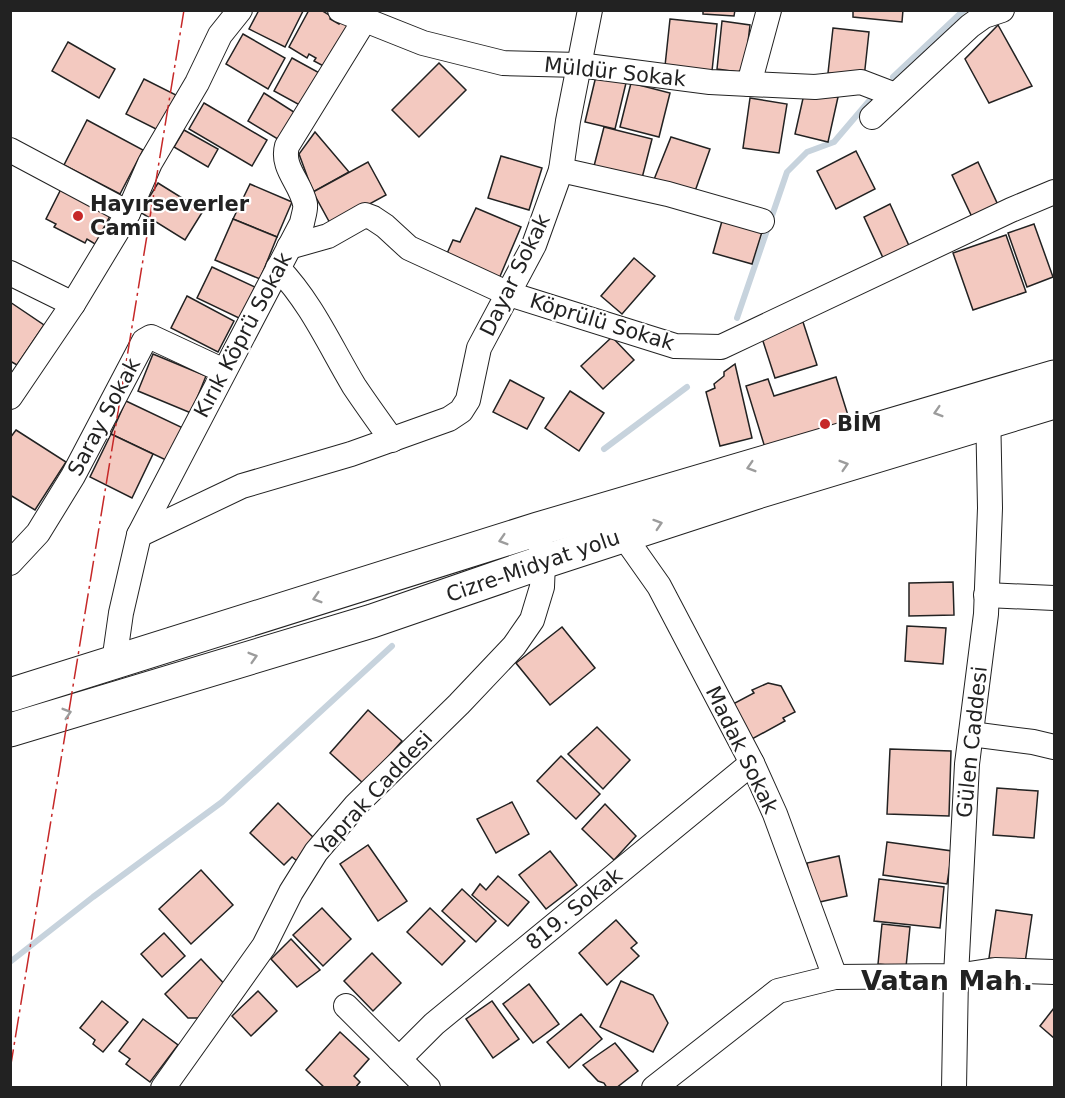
<svg xmlns="http://www.w3.org/2000/svg" width="1065" height="1098" viewBox="0 0 1065 1098" font-family="'DejaVu Sans',sans-serif">
<style>
.lines{fill:none;stroke-linecap:round;stroke-linejoin:round}
.stream{stroke:#c7d3dd;stroke-width:6}
.building{fill:#f3c9c0;stroke:#222;stroke-width:1.5}
.minor-casing{stroke:#222;stroke-width:26}
.highway-casing{stroke:#222;stroke-width:35}
.minor{stroke:#fff;stroke-width:24}
.highway{stroke:#fff;stroke-width:33}
.power{stroke:#c62828;stroke-width:1.5;stroke-dasharray:21 4.5 3 4.5;stroke-linecap:butt}
.oneway{stroke:#9c9c9c}
.poi-dot{fill:#c62828;stroke:#fff;stroke-width:2}
.labels{text-anchor:middle;stroke-width:4.5;stroke-linejoin:round;paint-order:stroke}
.street-label{font-size:21px;fill:#222;stroke:#fff}
.poi-label{font-size:21px;font-weight:bold;fill:#222;stroke:#fff;text-anchor:start}
.district-label{font-size:27px;font-weight:bold;fill:#222;stroke:#fff}
</style>
<rect width="100%" height="100%" fill="#fff"/>
<g class="lines">
<g class="stream">
<path d="M893,77l71,-67"/>
<path d="M737,318l50,-146 20,-20 27,-10 35,-41"/>
<path d="M604,449l83,-62"/>
<path d="M10,962l83,-65 129,-95 170,-156"/>
</g>
</g>
<g class="building">
<path d="M259,10l44,1 -18,36 -36,-18z"/>
<path d="M309,10h12l10,6 -1,3 9,5 3,-3 10,6 -23,42 -15,-8 2,-3 -7,-4 -2,4 -18,-11z"/>
<path d="M703,10h32l-1,6 -31,-2z"/>
<path d="M853,10h50l-1,12 -49,-5z"/>
<path d="M670,19l47,5 -5,47 -47,-5z"/>
<path d="M722,21l28,4 -5,42 -7,5 -21,-3z"/>
<path d="M998,25l34,61 -43,17 -24,-44z"/>
<path d="M833,28l36,4 -5,46 -36,-5z"/>
<path d="M243,34l42,24 -17,31 -42,-25z"/>
<path d="M68,42l47,27 -16,29 -47,-27z"/>
<path d="M292,58l33,18 -18,33 -33,-18z"/>
<path d="M439,63l27,27 -47,47 -27,-27z"/>
<path d="M596,76l30,7 -11,46 -30,-7z"/>
<path d="M144,79l32,16 -18,35 -32,-16z"/>
<path d="M631,83l39,10 -11,44 -39,-10z"/>
<path d="M264,93l33,21 -16,27 -33,-20z"/>
<path d="M804,94h19l15,3 -10,45 -33,-8z"/>
<path d="M750,98l37,6 -8,49 -36,-5z"/>
<path d="M204,103l63,37 -15,26 -63,-37z"/>
<path d="M87,120l56,30 -23,44 -56,-29z"/>
<path d="M604,127l48,12 -11,43 -48,-12z"/>
<path d="M184,130l34,19 -10,18 -34,-20z"/>
<path d="M315,132l34,40 -36,20 -14,-38z"/>
<path d="M671,137l39,12 -16,45 -41,-12z"/>
<path d="M856,151l19,38 -39,20 -19,-38z"/>
<path d="M501,156l41,12 -13,42 -41,-12z"/>
<path d="M368,162l18,33 -55,30 -18,-33z"/>
<path d="M978,162l20,43 -26,12 -20,-42z"/>
<path d="M158,183l45,28 -18,29 -45,-28z"/>
<path d="M250,184l42,18 -15,35 -44,-18z"/>
<path d="M61,189l50,25 -16,30 -8,-5 -2,4 -31,-16 2,-3 -10,-5z"/>
<path d="M890,204l20,44 -26,12 -20,-43z"/>
<path d="M476,208l45,19 -23,54 -53,-23 8,-18 7,2z"/>
<path d="M233,219l44,18 -17,42 -45,-19z"/>
<path d="M722,221l40,11 -10,32 -39,-11z"/>
<path d="M1034,224l19,53 -26,10 -19,-54z"/>
<path d="M1006,235l20,57 -53,18 -20,-57z"/>
<path d="M634,258l21,18 -33,38 -21,-18z"/>
<path d="M212,267l43,20 -14,32 -44,-21z"/>
<path d="M187,296l47,25 -16,31 -47,-24z"/>
<path d="M10,302l34,23 -27,40 -7,-4z"/>
<path d="M803,322l14,43 -42,13 -14,-43z"/>
<path d="M612,337l22,23 -31,29 -22,-23z"/>
<path d="M153,354l53,22 -15,37 -53,-22z"/>
<path d="M735,364l17,74 -32,8 -14,-54 9,-4 -1,-4 10,-8v-4z"/>
<path d="M836,377l15,48 -85,26 -20,-65 22,-7 6,17z"/>
<path d="M510,380l34,18 -17,31 -34,-17z"/>
<path d="M570,391l34,22 -25,38 -34,-23z"/>
<path d="M126,401l57,27 -15,33 -57,-27z"/>
<path d="M16,430l50,32 -31,48 -25,-15v-57z"/>
<path d="M111,434l42,20 -21,44 -42,-21z"/>
<path d="M953,582l1,33 -45,1v-33z"/>
<path d="M907,626l39,2 -3,36 -38,-3z"/>
<path d="M562,627l33,41 -45,37 -34,-42z"/>
<path d="M768,683l13,3 14,26 -12,6 2,3 -33,18 -19,-35 21,-11 -2,-3z"/>
<path d="M368,710l34,31 -38,43 -34,-31z"/>
<path d="M597,727l33,33 -27,29 -35,-35z"/>
<path d="M890,749l61,2 -2,65 -62,-2z"/>
<path d="M561,756l39,38 -24,25 -39,-38z"/>
<path d="M997,788l41,3 -4,47 -41,-3z"/>
<path d="M512,802l17,32 -33,19 -19,-34z"/>
<path d="M278,803l38,37 -19,21 -5,-4 -8,8 -34,-32z"/>
<path d="M605,804l31,32 -22,24 -32,-31z"/>
<path d="M887,842l65,9 -5,33 -64,-9z"/>
<path d="M368,845l39,56 -29,20 -38,-57z"/>
<path d="M550,851l27,34 -31,24 -27,-34z"/>
<path d="M839,856l8,40 -32,7 -8,-40z"/>
<path d="M201,870l32,35 -42,39 -32,-35z"/>
<path d="M498,876l31,26 -21,24 -36,-31 8,-11 6,6z"/>
<path d="M879,879l65,8 -4,41 -66,-7z"/>
<path d="M462,889l34,32 -20,21 -34,-31z"/>
<path d="M322,908l29,31 -28,27 -30,-31z"/>
<path d="M430,908l35,33 -23,24 -35,-33z"/>
<path d="M996,910l36,5 -7,48 -36,-5z"/>
<path d="M616,920l21,23 -6,5 8,8 -32,29 -28,-32z"/>
<path d="M882,924l28,3 -4,40 -28,-3z"/>
<path d="M164,933l21,23 -23,21 -21,-23z"/>
<path d="M291,939l29,31 -23,17 -26,-28z"/>
<path d="M372,953l29,30 -28,28 -29,-30z"/>
<path d="M201,959l28,30 -31,29h-10l-23,-24z"/>
<path d="M621,981l32,14 15,28 -15,29 -53,-25z"/>
<path d="M529,984l30,40 -26,19 -30,-39z"/>
<path d="M258,991l19,20 -26,25 -19,-20z"/>
<path d="M102,1001l26,21 -25,30 -10,-8 2,-4 -15,-12z"/>
<path d="M492,1001l27,38 -26,19 -27,-39z"/>
<path d="M1054,1008v30l-14,-12z"/>
<path d="M581,1014l21,25 -33,29 -22,-26z"/>
<path d="M143,1019l35,26 -28,37 -24,-18 4,-5 -11,-8z"/>
<path d="M340,1032l29,27 -15,17 6,6 -5,6h-30l-19,-18z"/>
<path d="M615,1043l23,28 -22,17h-9l-3,-5 -6,-2 -15,-16z"/>
</g>
<g class="lines">
<g class="minor-casing">
<g id="minor">
<path d="M340,10l83,33 80,20 76,2 131,17 39,2 66,3 46,-5 34,13"/>
<path d="M749,84l20,-74"/>
<path d="M872,117l98,-91 14,-10 18,-6"/>
<path d="M10,150l118,63"/>
<path d="M561,170l107,24 94,27"/>
<path d="M289,247l39,-11 37,-21 8,3 12,8 24,22 100,46 166,52 46,1 290,-137 43,-18"/>
<path d="M278,268c34,36 51,76 76,118 12,18 25,36 38,54"/>
<path d="M10,273l63,31"/>
<path d="M10,397l63,-93 55,-91 22,-50 47,-80 23,-48 20,-25"/>
<path d="M139,535l103,-49 109,-32 98,-35 12,-8 7,-11 11,-52 55,-103 27,-75 7,-49 22,-111"/>
<path d="M623,535l36,51 93,177 23,51 60,163"/>
<path d="M10,563l28,-30 35,-57 71,-135 7,-4 73,34"/>
<path d="M986,595l68,3"/>
<path d="M114,662l7,-49 18,-78 163,-312c1,-6 4,-14 3,-19 -4,-21 -24,-36 -18,-58l77,-125"/>
<path d="M971,734l62,8 21,5"/>
<path d="M346,1006l82,82"/>
<path d="M399,1059l35,-35 318,-261"/>
<path d="M163,1088l101,-142 27,-54 25,-40 40,-47 103,-101 55,-58 18,-26 10,-33 1,-25 -2,-14"/>
<path d="M654,1088l124,-97 57,-14 121,-1 39,-6 59,2"/>
<path d="M954,1088l2,-112 11,-212 19,-150 4,-106 -2,-100"/>
</g>
</g>
<g class="highway-casing">
<g id="highway">
<path d="M10,695l528,-166 516,-152"/>
<path d="M10,730l362,-109 171,-59 211,-69 300,-91"/>
</g>
</g>
<use href="#minor" class="minor"/>
<use href="#highway" class="highway"/>
<path class="power" d="M10,1070l174,-1060"/>
</g>
<defs><path id="oneway-chevron" d="M-2-3.5L2.5 0L-2 3.5" fill="none" stroke-width="1.6" stroke-linecap="round" stroke-linejoin="round" transform="scale(1.5)"/></defs>
<g class="oneway">
<use href="#oneway-chevron" transform="translate(938 412) rotate(163)"/>
<use href="#oneway-chevron" transform="translate(844 465) rotate(-17)"/>
<use href="#oneway-chevron" transform="translate(751 467) rotate(163)"/>
<use href="#oneway-chevron" transform="translate(658 524) rotate(-18)"/>
<use href="#oneway-chevron" transform="translate(503 540) rotate(163)"/>
<use href="#oneway-chevron" transform="translate(317 598) rotate(163)"/>
<use href="#oneway-chevron" transform="translate(253 657) rotate(-17)"/>
<use href="#oneway-chevron" transform="translate(67 713) rotate(-17)"/>
</g>
<g class="poi-dot">
<circle cx="78" cy="216" r="6"/>
<circle cx="825" cy="424" r="6"/>
</g>
<g class="labels">
<g class="street-label">
<text transform="translate(615 72) rotate(6)" y="7">Müldür Sokak</text>
<text transform="translate(515 275) rotate(-64)" y="7">Dayar Sokak</text>
<text transform="translate(602 322) rotate(17)" y="7">Köprülü Sokak</text>
<text transform="translate(243 335) rotate(-62)" y="7">Kırık Köprü Sokak</text>
<text transform="translate(104 417) rotate(-62)" y="7">Saray Sokak</text>
<text transform="translate(533 566) rotate(-19)" y="7">Cizre-Midyat yolu</text>
<text transform="translate(972 742) rotate(-84)" y="7">Gülen Caddesi</text>
<text transform="translate(742 750) rotate(64)" y="7">Madak Sokak</text>
<text transform="translate(374 793) rotate(-47)" y="7">Yaprak Caddesi</text>
<text transform="translate(574 909) rotate(-39)" y="7">819. Sokak</text>
</g>
<g class="poi-label">
<text x="90" y="211">Hayırseverler<tspan x="90" dy="24">Camii</tspan></text>
<text x="837" y="431">BİM</text>
</g>
<g class="district-label">
<text x="947" y="990">Vatan Mah.</text>
</g>
</g>
<rect width="1065" height="1098" fill="none" stroke="#222222" stroke-width="24"/>
</svg>
